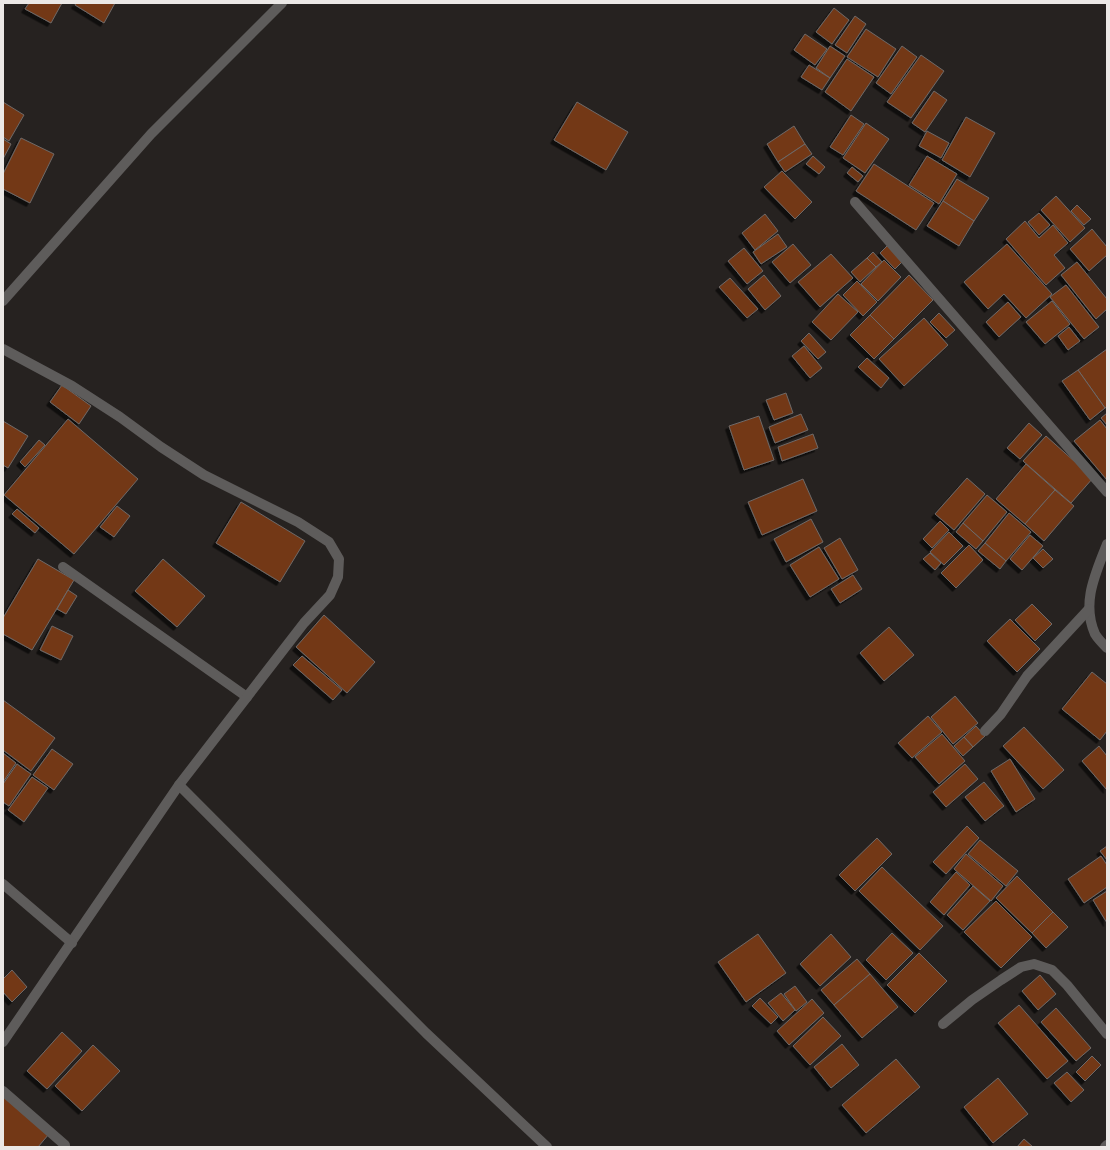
<svg xmlns="http://www.w3.org/2000/svg" width="1110" height="1150" viewBox="0 0 1110 1150" font-family="Cabin,sans-serif">
<style>
.building{fill:#733919;stroke:#6e6967;filter:url(#shadow)}
.lines{fill:none;stroke-linecap:round;stroke-linejoin:round}
.service{stroke:#5e5c5b;stroke-width:10}
.minor{stroke:#5e5c5b;stroke-width:10}
</style>
<defs>
<filter id="shadow"><feDropShadow dx="-3.5" dy="3.5" stdDeviation="0" flood-color="#0009"/></filter>
</defs>
<rect width="100%" height="100%" fill="#262220"/>
<g class="building">
<path d="M29,3h33l-11,20 -26,-14z"/>
<path d="M76,3h39l-11,20 -29,-18z"/>
<path d="M834,8l15,12 -17,24 -16,-12z"/>
<path d="M855,16l11,8 -19,29 -12,-8z"/>
<path d="M866,29l30,20 -18,28 -31,-20z"/>
<path d="M805,34l22,15 -12,16 -21,-15z"/>
<path d="M830,46l15,10 -15,22 -14,-10z"/>
<path d="M902,46l15,11 -26,37 -15,-11z"/>
<path d="M921,55l23,16 -33,47 -24,-16z"/>
<path d="M847,59l27,18 -23,34 -26,-19z"/>
<path d="M809,65l21,13 -8,12 -21,-13z"/>
<path d="M934,91l13,9 -22,32 -13,-9z"/>
<path d="M3,102l21,13 -15,26 -6,-4z"/>
<path d="M577,102l51,30 -22,38 -52,-30z"/>
<path d="M851,115l13,9 -21,31 -13,-8z"/>
<path d="M966,117l29,16 -25,44 -28,-17z"/>
<path d="M866,123l23,16 -24,34 -22,-15z"/>
<path d="M794,126l11,18 -27,18 -11,-18z"/>
<path d="M927,131l22,12 -8,15 -22,-12z"/>
<path d="M21,138l33,16 -24,49 -27,-14v-15z"/>
<path d="M3,139l8,5 -8,15z"/>
<path d="M805,144l7,10 -27,18 -7,-10z"/>
<path d="M813,156l12,11 -6,7 -13,-10z"/>
<path d="M927,156l30,18 -18,30 -30,-19z"/>
<path d="M874,164l60,39 -18,27 -60,-39z"/>
<path d="M852,167l11,9 -5,6 -11,-9z"/>
<path d="M782,171l30,31 -17,17 -31,-32z"/>
<path d="M957,179l32,19 -15,23 -31,-20z"/>
<path d="M1056,196l29,32 -15,14 -29,-32z"/>
<path d="M943,201l31,20 -15,25 -32,-20z"/>
<path d="M1077,205l14,14 -7,6 -13,-14z"/>
<path d="M1039,213l11,12 -11,10 -11,-13z"/>
<path d="M765,214l13,17 -23,19 -13,-17z"/>
<path d="M1025,221l14,17 14,-13 15,18 -14,12 11,13 -19,17 -40,-46z"/>
<path d="M1092,229l15,18v8l-18,16 -19,-22z"/>
<path d="M778,234l9,13 -26,17 -8,-12z"/>
<path d="M793,244l18,21 -21,18 -18,-21z"/>
<path d="M889,244l15,16 -9,9 -15,-16z"/>
<path d="M1007,244l45,50 -26,24 -22,-24 -16,15 -24,-27z"/>
<path d="M744,248l19,23 -16,13 -19,-23z"/>
<path d="M873,252l9,10 -6,5 -9,-9z"/>
<path d="M831,254l22,24 -33,29 -22,-25z"/>
<path d="M867,258l9,9 -16,15 -9,-10z"/>
<path d="M884,260l17,17 -23,24 -17,-17z"/>
<path d="M1077,262l30,37v10l-11,10 -35,-44z"/>
<path d="M764,275l17,21 -16,14 -17,-21z"/>
<path d="M909,275l24,25 -39,39 -24,-24z"/>
<path d="M730,278l28,31 -11,9 -28,-31z"/>
<path d="M857,281l20,21 -14,14 -20,-21z"/>
<path d="M1066,285l33,42 -15,12 -34,-42z"/>
<path d="M838,294l20,18 -27,28 -19,-18z"/>
<path d="M1052,301l18,23 -25,20 -19,-22z"/>
<path d="M1008,302l13,15 -22,20 -13,-15z"/>
<path d="M939,313l16,17 -9,8 -16,-16z"/>
<path d="M870,315l24,24 -20,20 -24,-24z"/>
<path d="M924,318l24,27 -44,41 -25,-27z"/>
<path d="M1069,327l11,14 -12,9 -10,-14z"/>
<path d="M809,333l17,19 -8,7 -17,-18z"/>
<path d="M804,346l18,22 -12,10 -18,-22z"/>
<path d="M1107,349v58l-2,1 -27,-38z"/>
<path d="M867,358l22,20 -8,10 -23,-21z"/>
<path d="M1078,370l27,38 -15,12 -28,-39z"/>
<path d="M62,385l29,21 -12,18 -29,-22z"/>
<path d="M786,393l7,20 -19,7 -8,-20z"/>
<path d="M1107,413v12l-6,-7z"/>
<path d="M801,414l7,16 -33,13 -6,-16z"/>
<path d="M759,416l15,44 -30,10 -15,-44z"/>
<path d="M68,419l70,60 -64,75 -70,-59z"/>
<path d="M1100,420l7,9v51l-33,-39z"/>
<path d="M3,421l25,15 -20,32 -5,-3z"/>
<path d="M1029,423l13,12 -22,24 -13,-11z"/>
<path d="M813,434l5,14 -36,13 -4,-14z"/>
<path d="M1046,436l47,42 -22,25 -48,-42z"/>
<path d="M39,440l6,5 -20,22 -5,-5z"/>
<path d="M1026,464l29,26 -30,34 -29,-25z"/>
<path d="M967,478l18,16 -31,36 -19,-16z"/>
<path d="M803,479l14,32 -55,24 -14,-33z"/>
<path d="M1055,490l19,16 -30,35 -19,-17z"/>
<path d="M987,495l20,17 -24,29 -20,-18z"/>
<path d="M241,502l64,39 -25,41 -64,-39z"/>
<path d="M117,506l13,10 -16,21 -14,-10z"/>
<path d="M17,509l22,19 -4,5 -23,-19z"/>
<path d="M1009,513l22,19 -25,29 -21,-18z"/>
<path d="M811,519l12,23 -37,20 -12,-23z"/>
<path d="M940,521l9,9 -17,18 -9,-9z"/>
<path d="M963,523l20,18 -7,8 -20,-17z"/>
<path d="M949,532l14,14 -19,19 -14,-13z"/>
<path d="M1030,535l13,11 -21,24 -12,-11z"/>
<path d="M840,538l18,32 -16,9 -18,-31z"/>
<path d="M985,543l21,18 -6,8 -22,-18z"/>
<path d="M969,545l14,15 -27,28 -15,-15z"/>
<path d="M819,547l20,32 -29,18 -20,-32z"/>
<path d="M1043,549l10,10 -10,9 -10,-10z"/>
<path d="M930,553l11,10 -6,7 -12,-11z"/>
<path d="M38,559l36,21 -42,70 -29,-16v-16z"/>
<path d="M163,559l42,37 -28,31 -42,-36z"/>
<path d="M853,575l9,14 -22,14 -9,-14z"/>
<path d="M68,590l9,6 -11,18 -9,-5z"/>
<path d="M1032,604l20,20 -17,17 -20,-21z"/>
<path d="M324,615l51,47 -28,31 -51,-46z"/>
<path d="M1010,619l30,30 -23,23 -30,-31z"/>
<path d="M52,626l21,10 -12,24 -21,-10z"/>
<path d="M889,627l25,28 -30,26 -24,-28z"/>
<path d="M302,656l40,34 -9,10 -40,-35z"/>
<path d="M1092,672l15,12v47l-7,9 -38,-31z"/>
<path d="M955,696l23,27 -25,21 -22,-27z"/>
<path d="M3,700l52,38 -24,33 -28,-21z"/>
<path d="M928,716l14,16 -30,26 -14,-15z"/>
<path d="M976,726l9,10 -12,11 -9,-10z"/>
<path d="M1024,727l40,43 -21,19 -40,-43z"/>
<path d="M942,734l23,27 -26,23 -24,-27z"/>
<path d="M964,737l9,10 -10,9 -9,-10z"/>
<path d="M1099,746l8,10v34l-25,-29z"/>
<path d="M52,749l21,15 -19,26 -21,-15z"/>
<path d="M3,753l13,10 -13,19z"/>
<path d="M1010,759l25,40 -19,13 -25,-41z"/>
<path d="M17,764l14,10 -22,32 -6,-4v-18z"/>
<path d="M965,764l13,15 -32,28 -13,-15z"/>
<path d="M32,777l16,11 -24,34 -16,-12z"/>
<path d="M984,782l20,24 -19,15 -20,-24z"/>
<path d="M967,826l12,12 -33,36 -13,-12z"/>
<path d="M877,838l15,16 -37,37 -16,-16z"/>
<path d="M980,840l38,31 -12,15 -38,-32z"/>
<path d="M1107,846v14l-7,-9z"/>
<path d="M966,854l37,32 -12,15 -37,-32z"/>
<path d="M1101,856l6,9v22l-23,16 -16,-24z"/>
<path d="M882,867l61,59 -23,24 -61,-59z"/>
<path d="M956,872l14,13 -26,30 -14,-13z"/>
<path d="M1017,876l36,36 -21,21 -36,-35z"/>
<path d="M973,886l17,15 -27,29 -16,-15z"/>
<path d="M1107,891v32l-14,-23z"/>
<path d="M996,901l36,36 -31,31 -37,-36z"/>
<path d="M1053,912l15,15 -22,21 -14,-15z"/>
<path d="M892,933l21,20 -27,27 -20,-20z"/>
<path d="M758,934l28,39 -40,29 -28,-40z"/>
<path d="M831,934l20,23 -31,29 -20,-22z"/>
<path d="M919,953l28,28 -32,32 -28,-28z"/>
<path d="M857,959l13,15 -36,31 -13,-15z"/>
<path d="M12,970l15,17 -15,15 -9,-10v-13z"/>
<path d="M870,974l28,33 -36,31 -28,-33z"/>
<path d="M1040,975l16,19 -18,16 -16,-19z"/>
<path d="M795,986l12,16 -11,9 -12,-17z"/>
<path d="M781,993l14,17 -12,11 -15,-18z"/>
<path d="M760,998l18,19 -7,7 -19,-18z"/>
<path d="M812,999l12,14 -35,32 -12,-14z"/>
<path d="M1019,1005l49,56 -21,18 -49,-56z"/>
<path d="M1056,1008l35,40 -15,13 -35,-39z"/>
<path d="M823,1017l18,19 -31,29 -17,-19z"/>
<path d="M62,1032l20,19 -35,38 -20,-18z"/>
<path d="M842,1044l17,21 -28,23 -17,-21z"/>
<path d="M93,1045l27,26 -38,40 -27,-25z"/>
<path d="M1092,1056l9,9 -16,16 -9,-9z"/>
<path d="M896,1059l24,28 -54,46 -24,-28z"/>
<path d="M1067,1072l17,18 -13,12 -17,-19z"/>
<path d="M998,1078l30,36 -35,29 -29,-36z"/>
<path d="M3,1093l46,41 -11,13h-33l-2,-2z"/>
<path d="M1024,1139l9,8h-16z"/>
</g>
<g class="lines">
<path class="service" d="M63,567l184,130"/>
<g class="minor">
<path d="M855,202l252,290"/>
<path d="M3,301l148,-167 131,-131"/>
<path d="M3,349l69,37 48,31 41,30 43,28 94,47 31,20 10,17 -1,18 -8,18 -26,28 -125,162 -176,257"/>
<path d="M1107,544c-11,29 -26,58 -12,90 3,5 8,10 12,14"/>
<path d="M985,731l16,-17 26,-38 62,-67"/>
<path d="M179,785l247,248 121,114"/>
<path d="M3,884l69,59"/>
<path d="M943,1024l29,-24 29,-20 20,-13 13,-3 18,6 15,15 40,49"/>
<path d="M3,1091l62,54v2"/>
<path d="M1105,1147l2,-2"/>
</g>
</g>
<rect width="1110" height="1150" fill="none" stroke="#ebe8e6" stroke-width="8"/>
</svg>
